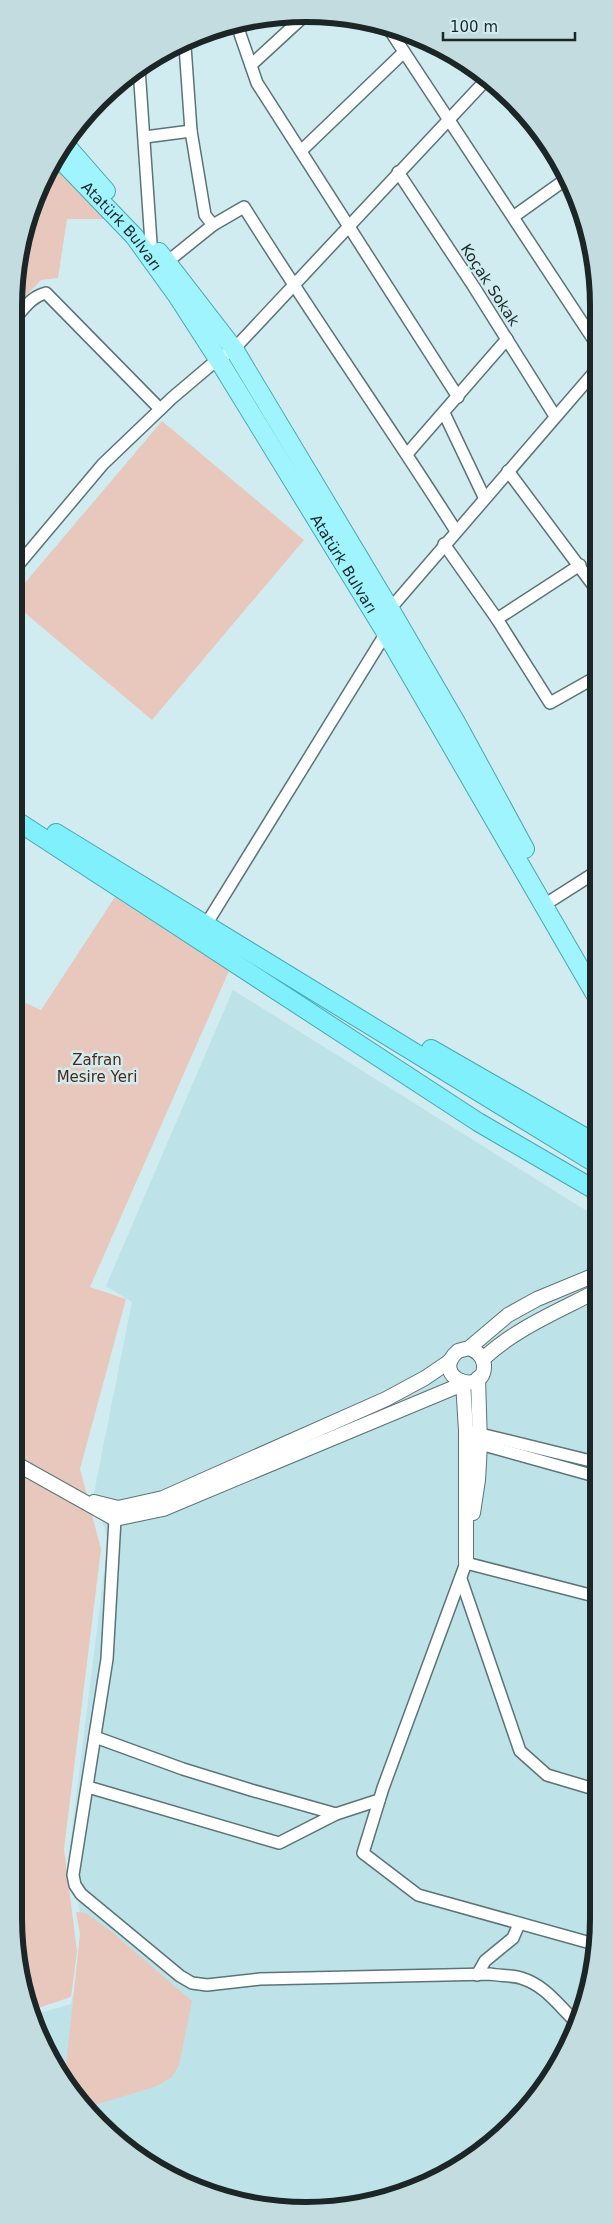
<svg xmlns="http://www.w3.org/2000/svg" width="613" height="2224" viewBox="0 0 613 2224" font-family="'DejaVu Sans',sans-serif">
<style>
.built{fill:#bde2e7}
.green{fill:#e8c8bc}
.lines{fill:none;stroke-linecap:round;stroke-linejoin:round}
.minor-casing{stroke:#5b7477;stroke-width:14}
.tertiary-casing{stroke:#5b7477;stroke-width:16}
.primary-casing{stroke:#49a7b1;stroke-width:20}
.trunk-casing{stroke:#49a7b1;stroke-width:20}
.minor{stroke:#fff;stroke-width:11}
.tertiary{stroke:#fff;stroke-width:14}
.primary{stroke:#a0f4fd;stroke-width:18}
.trunk{stroke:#80f0fc;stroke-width:18}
.labels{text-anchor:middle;stroke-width:5;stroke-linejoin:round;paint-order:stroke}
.street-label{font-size:15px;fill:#1c2627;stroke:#d0ecf0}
.park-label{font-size:15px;fill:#542715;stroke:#d0ecf0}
.rim{fill:none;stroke:#1c2627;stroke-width:6}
</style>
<rect width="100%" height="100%" fill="#d0ecf0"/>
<path class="built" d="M233,990l362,226 -1,758 -34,90 -76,86 -101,50 -96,10 -110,-30 -90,-69 -51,-82 -3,-14 38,-11 14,-56 -15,-102 38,-305 -14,-48 38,-191 -26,-16z"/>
<g class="green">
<path d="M54,166l50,53h-37l-9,59 -17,2 -22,23v-53z"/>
<path d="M162,421l142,119 -152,180 -134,-113v-16z"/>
<path d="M115,897l114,74 -139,316 36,12 -46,170 21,80 -37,300 13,102 -6,46 -39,13 -18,-93 3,-918 24,11z"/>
<path d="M76,1912l10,1 26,19 80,69 -13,64 -7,12 -15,9 -72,22 -20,-32 15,-142z"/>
</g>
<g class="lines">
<g class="minor-casing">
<g id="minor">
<path d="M239,24l1,10 17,49 201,314"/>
<path d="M389,29l208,316"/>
<path d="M185,46l6,85 14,84 8,10 31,-18c68,109 143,215 212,324"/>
<path d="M251,65l50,-46"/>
<path d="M139,68l12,175"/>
<path d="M145,137l46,-6"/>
<path d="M302,150l102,-98"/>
<path d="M398,172l76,115 81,129"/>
<path d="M513,217l56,-40"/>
<path d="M167,262l46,-37"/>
<path d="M19,314c8,-10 15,-18 27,-21l114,116"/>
<path d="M444,413l40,84"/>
<path d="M407,454l100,-115"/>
<path d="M508,471l88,118"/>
<path d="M444,544l53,75 53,84 46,-26"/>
<path d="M18,565l85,-101 69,-66 46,-39 16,-10 252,-269"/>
<path d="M390,609l207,-240"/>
<path d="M497,619l83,-54"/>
<path d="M552,900l44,-28"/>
<path d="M207,923l179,-290"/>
<path d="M472,1432l123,30"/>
<path d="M480,1444l115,32"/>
<path d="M115,1519l-8,140 -34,216 2,10 6,9 99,82 12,7 15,2 53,-6 230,-5c10,2 21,1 31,4 24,7 38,28 55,44"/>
<path d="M461,1579l59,172 27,24 47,14"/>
<path d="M95,1737l88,32 68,21 85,24 43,-14"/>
<path d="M88,1787l191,56 57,-29"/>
<path d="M594,1944l-176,-49 -55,-42 20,-65 83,-225 128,33"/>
<path d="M477,1975l8,-14 28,-23 6,-14"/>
</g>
</g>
<g class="tertiary-casing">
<g id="tertiary">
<path d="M469,1348c8,3 14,8 15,17 1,34 -56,12 -26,-14l11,-3 39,-33 29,-16 58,-24"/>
<path d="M483,1359c32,-30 73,-47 112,-67"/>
<path d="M463,1382l3,49v132"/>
<path d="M471,1442l9,2 -2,-66"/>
<path d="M15,1463l100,56 48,-10 290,-121 8,-7"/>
<path d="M94,1502l24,6 45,-10 223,-99 39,-21 25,-17"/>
<path d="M473,1513l5,-33 2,-36"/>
</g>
</g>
<g class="primary-casing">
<g id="primary">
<path d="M64,143l42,48"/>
<path id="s1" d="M58,157l76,79 44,61 40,62 168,274 209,361"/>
<path d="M159,252l75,97 156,260 67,115 68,125"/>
</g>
</g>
<g class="trunk-casing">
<g id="trunk">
<path d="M17,821l461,301 117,68"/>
<path d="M56,833l539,330"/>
<path d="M431,1049l164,94"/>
</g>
</g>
<use href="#minor" class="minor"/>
<use href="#tertiary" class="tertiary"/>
<use href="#primary" class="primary"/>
<use href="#trunk" class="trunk"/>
</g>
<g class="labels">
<g class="street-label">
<text dy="5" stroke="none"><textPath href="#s1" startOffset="94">Atatürk Bulvarı</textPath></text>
<text transform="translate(490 285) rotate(57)" y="5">Koçak Sokak</text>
<text dy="5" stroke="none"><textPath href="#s1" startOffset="499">Atatürk Bulvarı</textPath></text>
</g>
<g class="park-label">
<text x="97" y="1065">Zafran<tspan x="97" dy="17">Mesire Yeri</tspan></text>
</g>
</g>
<path d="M0 0H613V2224H0ZM306 22H306A284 284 0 0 1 590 306V1918A284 284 0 0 1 306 2202H306A284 284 0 0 1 22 1918V306A284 284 0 0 1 306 22Z" fill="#c2dce0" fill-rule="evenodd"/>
<path class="rim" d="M306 22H306A284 284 0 0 1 590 306V1918A284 284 0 0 1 306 2202H306A284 284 0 0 1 22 1918V306A284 284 0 0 1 306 22Z"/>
<path d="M443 32v8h132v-8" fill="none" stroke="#1c2627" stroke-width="2.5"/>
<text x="450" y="32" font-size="15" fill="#1c2627" stroke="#d0ecf0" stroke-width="4" paint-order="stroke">100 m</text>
</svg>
